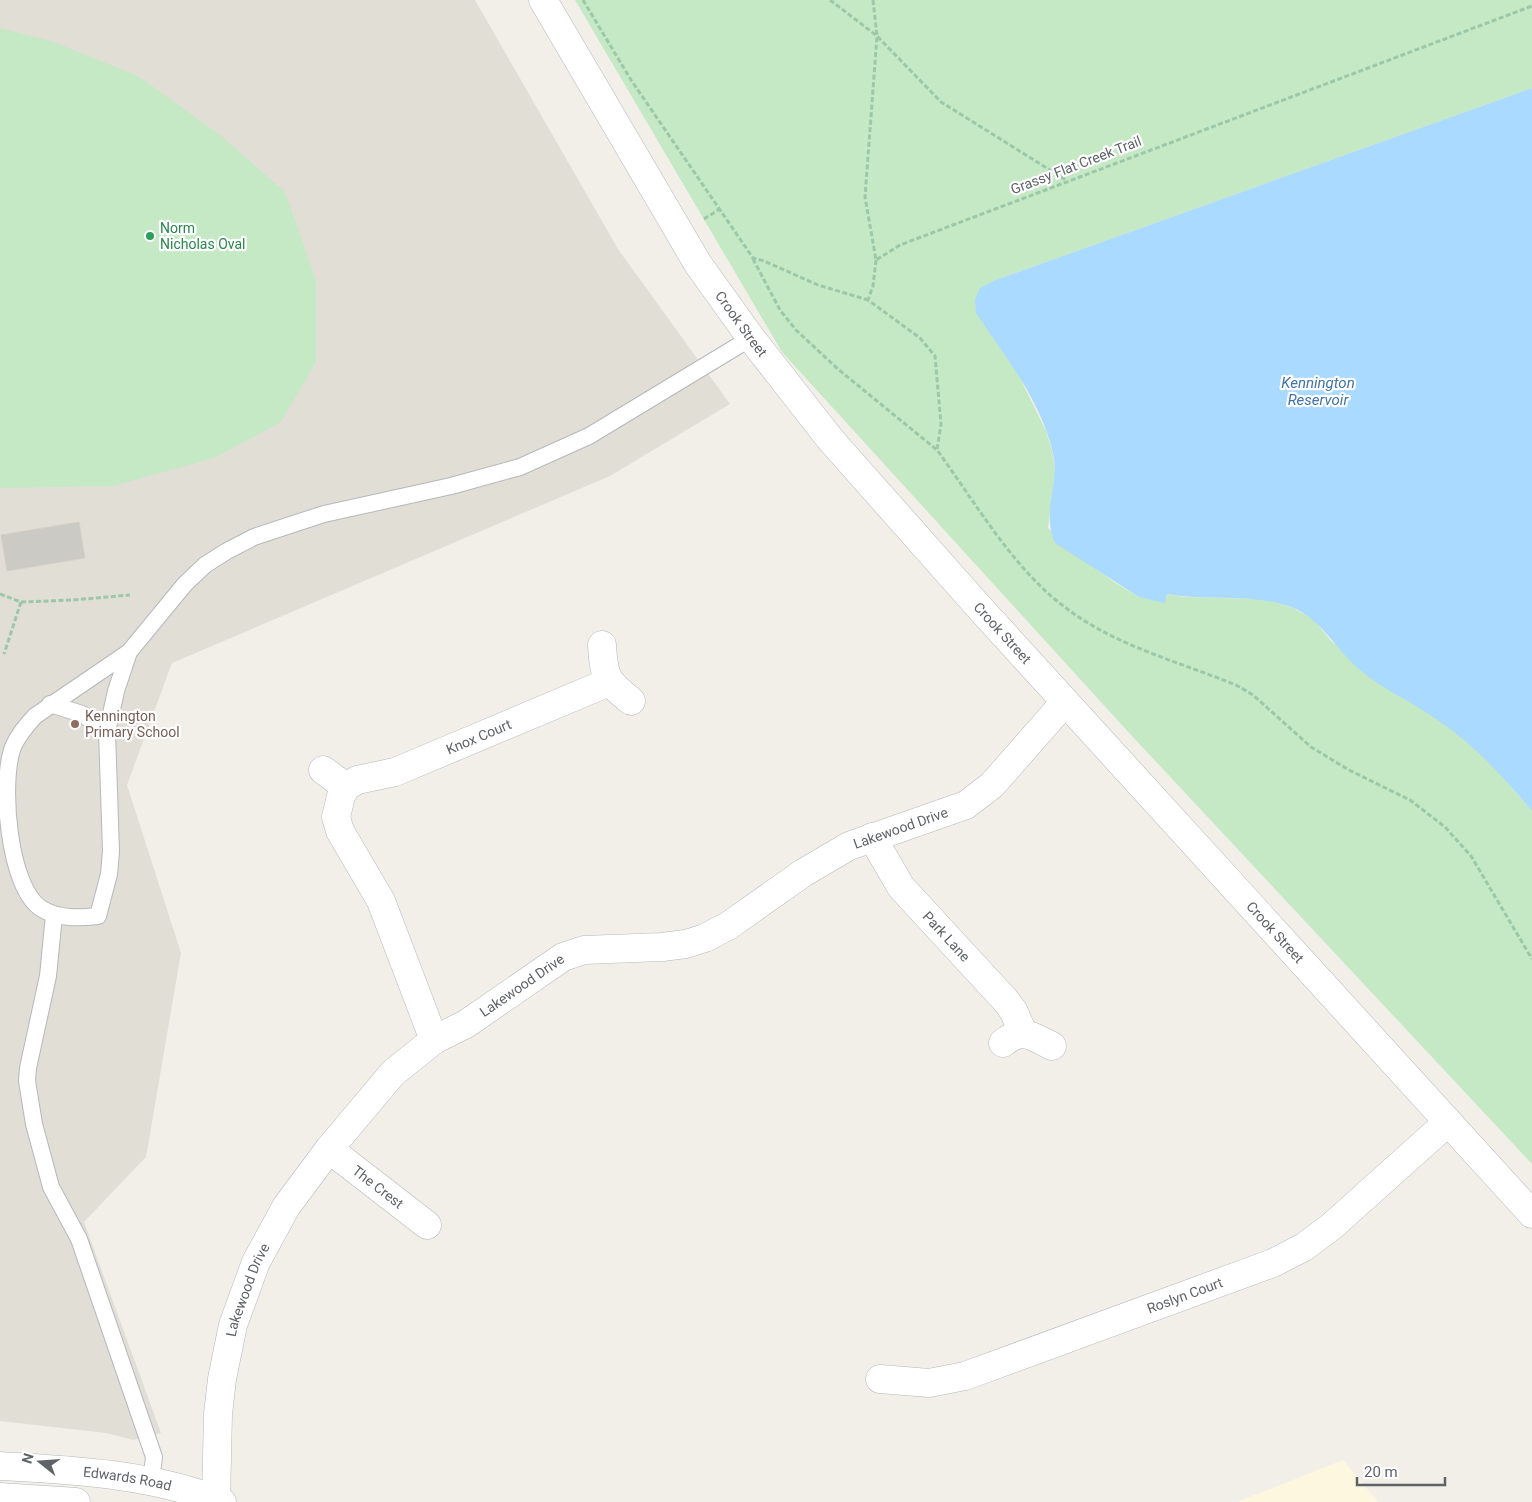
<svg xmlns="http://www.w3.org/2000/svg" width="1532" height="1502" viewBox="0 0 1532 1502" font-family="Roboto,sans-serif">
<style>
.commercial{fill:#fef7e0}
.education{fill:#e1ded6}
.green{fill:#c5e8c5}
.water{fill:#aadaff}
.building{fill:#cccac5;stroke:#d6d1c6}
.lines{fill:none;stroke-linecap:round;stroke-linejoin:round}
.service-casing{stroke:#b5b8bc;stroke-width:18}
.minor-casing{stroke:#b5b8bc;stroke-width:29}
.tertiary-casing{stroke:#b5b8bc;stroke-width:29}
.path{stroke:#9cc7a9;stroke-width:3;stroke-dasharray:5 2.5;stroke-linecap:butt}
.service{stroke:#fff;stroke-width:16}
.minor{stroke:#fff;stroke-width:28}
.tertiary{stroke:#fff;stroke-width:28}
.leisure-dot{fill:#2e9e5b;stroke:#fff;stroke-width:2}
.education-dot{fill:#8d6e63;stroke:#fff;stroke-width:2}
.labels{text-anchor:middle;stroke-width:4.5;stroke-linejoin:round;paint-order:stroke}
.street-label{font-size:14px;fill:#5f6368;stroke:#fff}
.leisure-label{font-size:14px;fill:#27864d;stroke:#fff;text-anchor:start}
.education-label{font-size:14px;fill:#785e54;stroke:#fff;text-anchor:start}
.water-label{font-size:15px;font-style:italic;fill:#4174aa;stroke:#fff}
</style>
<rect width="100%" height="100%" fill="#f1efe8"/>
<path class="commercial" d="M1343,1460l35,42h-141z"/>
<path class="education" d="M0,0h475l143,249 112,155 -120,72 -438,187 -45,122 54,168 -35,204 -62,65 77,211 -28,7 -27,-7 -106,-12z"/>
<g class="green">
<path d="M575,0h957v88l-536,192 24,98 26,53 7,23 2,19 -7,55 41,36 25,18 25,15 26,5 2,-8 16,3 83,2 27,9 20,11 19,23 133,97 28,26 39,46v353l-400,-428 -350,-384z"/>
<path d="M0,28l51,13 87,35 82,59 65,57 31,88v82l-35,60 -67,36 -101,28 -113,2z"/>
</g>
<path class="water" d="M1532,88v723c-32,-38 -60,-69 -102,-96 -23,-16 -48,-26 -70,-45 -24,-20 -39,-52 -69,-63 -42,-15 -81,-5 -124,-13l-2,9 -26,-6 -84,-54c-14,-33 5,-57 -2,-90 -12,-52 -48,-97 -77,-140l-1,-13 5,-12 16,-8z"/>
<path class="building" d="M79,522l6,36 -78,13 -6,-36z"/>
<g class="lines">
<g class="service-casing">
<g id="service">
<path d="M129,652l-13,39 -9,41 4,119 -2,23 -11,42c-19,2 -39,3 -56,-7 -34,-20 -42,-128 -29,-162 5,-12 13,-21 22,-31l94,-64 56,-68 20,-19 22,-14 27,-14 70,-23 127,-28 69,-19 69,-31 162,-98"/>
<path d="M50,704l32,10 25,18"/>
<path d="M54,915l-6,61 -20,92 -1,13 7,43 17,63 28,52 75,218 -3,25"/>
</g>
</g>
<g class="minor-casing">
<g id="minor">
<path id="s1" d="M543,0l155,264 53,74 79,101 148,167 554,608"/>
<path d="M602,645c2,32 4,36 29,56"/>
<path d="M323,770l23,17"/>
<path id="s2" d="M872,837l29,50 106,115 7,10 9,21"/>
<path id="s3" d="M434,1040l-53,-139 -41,-70 -4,-14 5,-21 5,-9 11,-7 38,-8 214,-90"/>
<path d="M1003,1043c19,-16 29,-7 49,3"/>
<path id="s4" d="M329,1149l98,76"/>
<path id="s5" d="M880,1379l49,4 36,-7 308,-113 31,-16 28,-21 116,-104"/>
<path id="s6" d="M216,1500l2,-86 4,-35 11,-54 23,-63 30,-55 43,-58 64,-76 41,-33 32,-16 97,-67 21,-7 78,-3 24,-3 19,-6 23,-12 75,-53 46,-27 117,-41 26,-20 73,-83"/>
</g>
</g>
<g class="tertiary-casing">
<g id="tertiary">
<path id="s7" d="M0,1466c74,4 152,8 222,36"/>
<path d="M0,1497l76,5"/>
</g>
</g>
<g class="path">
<path d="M583,0l48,80 122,178 11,3 54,24 50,15"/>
<path d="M830,0l47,36 64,66 125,78"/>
<path d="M873,0l4,36 -12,161 11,63 24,-15 632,-239"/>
<path d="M704,219l16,-10"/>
<path d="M753,259l27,51 16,20 43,40 98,80"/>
<path d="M876,260l-3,26 -5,14 52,38 15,18 6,68 -4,26c38,52 77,120 129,158 51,39 115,54 172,78l15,9 58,52 38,23 61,30 35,27 26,29 61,103"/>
<path d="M0,594l21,8 -17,52"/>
<path d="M21,602l52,-2 57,-5"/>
</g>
<use href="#service" class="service"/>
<use href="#minor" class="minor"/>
<use href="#tertiary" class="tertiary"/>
</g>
<circle class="leisure-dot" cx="150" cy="236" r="5"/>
<circle class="education-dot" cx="75" cy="724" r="5"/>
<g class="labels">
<g class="street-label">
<text transform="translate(1076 165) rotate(-21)" y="5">Grassy Flat Creek Trail</text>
<text dy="5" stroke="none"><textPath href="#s1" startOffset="380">Crook Street</textPath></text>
<text dy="5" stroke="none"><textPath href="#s1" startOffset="785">Crook Street</textPath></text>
<text dy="5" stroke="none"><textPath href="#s3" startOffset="419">Knox Court</textPath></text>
<text dy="5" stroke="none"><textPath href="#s6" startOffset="1054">Lakewood Drive</textPath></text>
<text dy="5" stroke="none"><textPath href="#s1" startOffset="1190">Crook Street</textPath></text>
<text dy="5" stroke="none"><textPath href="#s2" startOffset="125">Park Lane</textPath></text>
<text dy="5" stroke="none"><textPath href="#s6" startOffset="634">Lakewood Drive</textPath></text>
<text dy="5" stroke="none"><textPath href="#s4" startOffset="62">The Crest</textPath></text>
<text dy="5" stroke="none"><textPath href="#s6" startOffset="214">Lakewood Drive</textPath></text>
<text dy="5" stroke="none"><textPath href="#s5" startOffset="320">Roslyn Court</textPath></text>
<text dy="5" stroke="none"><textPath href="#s7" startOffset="128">Edwards Road</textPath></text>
</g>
<g class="leisure-label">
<text x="160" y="233">Norm<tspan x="160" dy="16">Nicholas Oval</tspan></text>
</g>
<g class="education-label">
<text x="85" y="721">Kennington<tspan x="85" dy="16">Primary School</tspan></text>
</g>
<g class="water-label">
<text x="1318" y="388">Kennington<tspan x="1318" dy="17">Reservoir</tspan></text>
</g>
</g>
<g transform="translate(40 1462) rotate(287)" stroke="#ffffff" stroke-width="4" paint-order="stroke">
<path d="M0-4L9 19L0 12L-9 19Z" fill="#5f6368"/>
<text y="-8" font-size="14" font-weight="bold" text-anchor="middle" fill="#5f6368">N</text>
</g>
<path d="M1357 1477v8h88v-8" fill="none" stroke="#5f6368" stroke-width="2.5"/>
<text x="1364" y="1477" font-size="15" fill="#5f6368" stroke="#ffffff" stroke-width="4" paint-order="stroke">20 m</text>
</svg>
